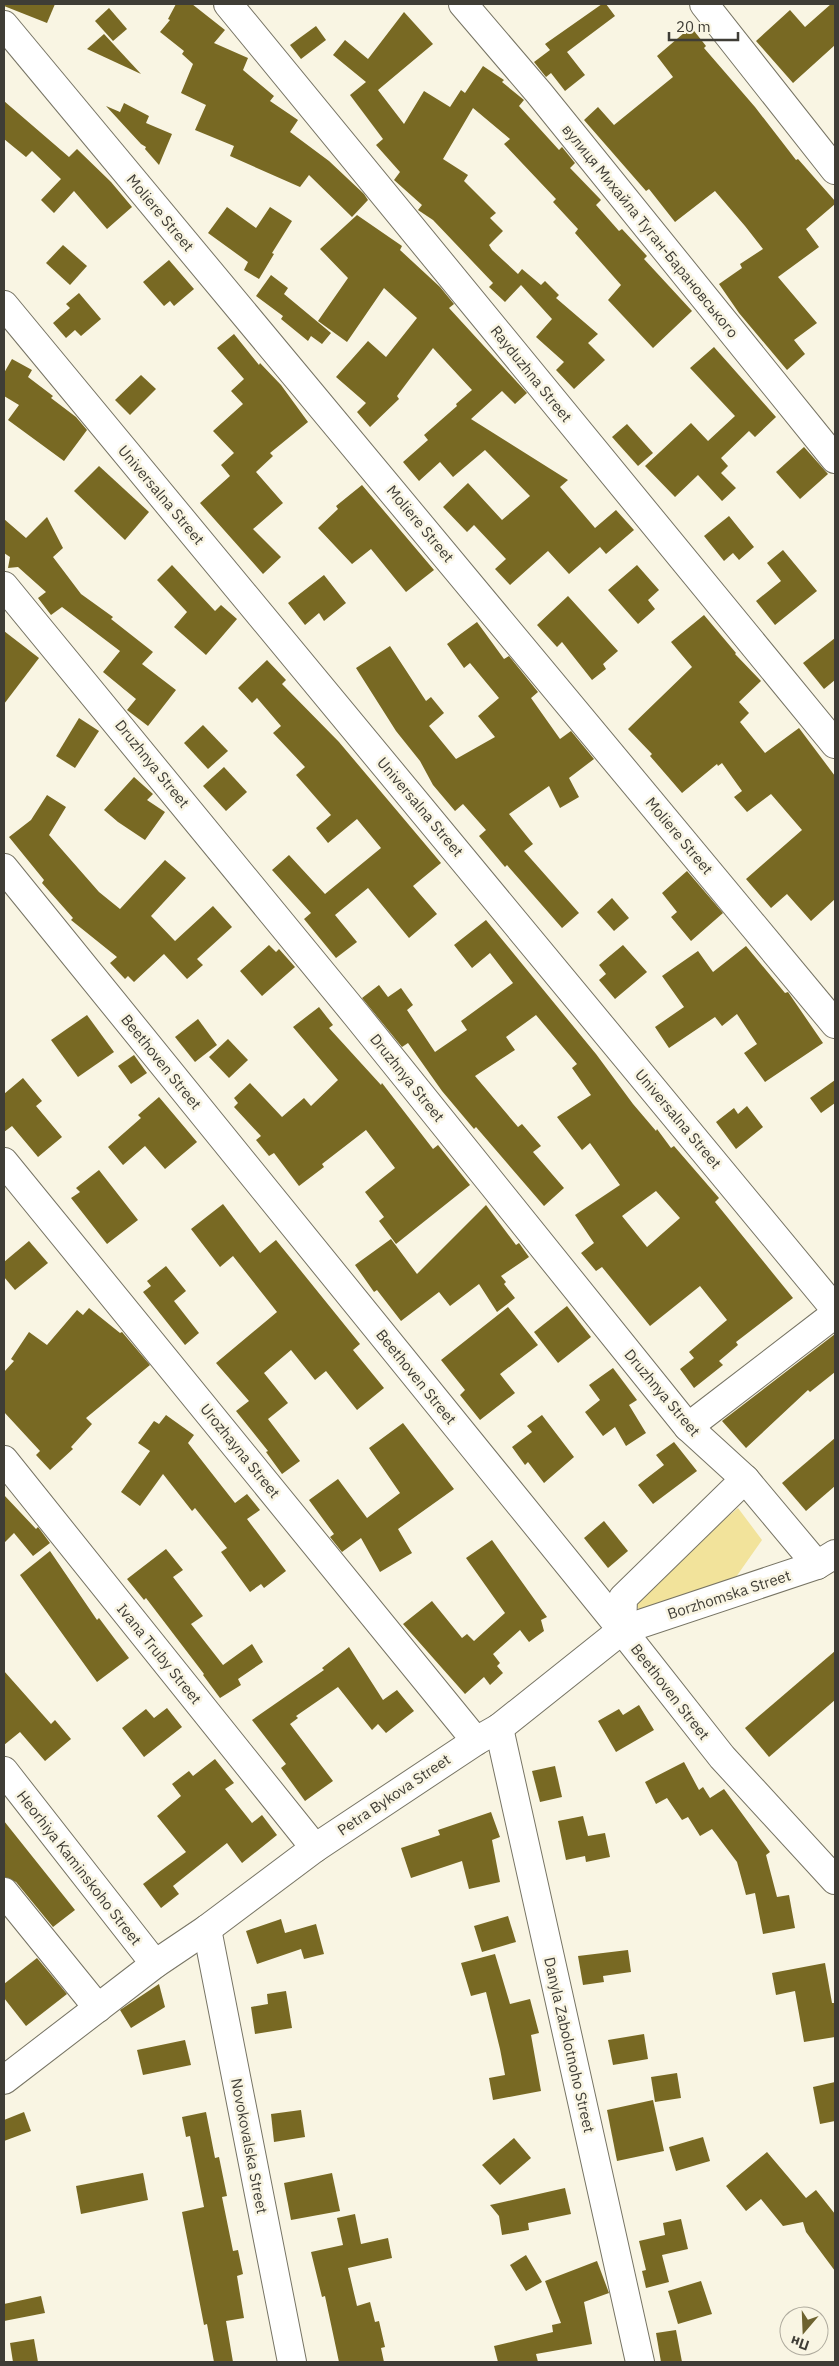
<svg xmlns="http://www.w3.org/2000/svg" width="839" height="2366" viewBox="0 0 839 2366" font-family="'IBM Plex Sans',sans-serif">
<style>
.green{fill:#f2e39b}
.building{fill:#786923;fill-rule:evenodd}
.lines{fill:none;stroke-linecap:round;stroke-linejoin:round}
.minor-casing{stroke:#777464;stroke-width:30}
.minor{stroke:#fff;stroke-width:28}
.labels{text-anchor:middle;stroke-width:5;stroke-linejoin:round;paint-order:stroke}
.street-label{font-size:15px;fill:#3f3d36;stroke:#f9f5e3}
</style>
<rect width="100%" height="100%" fill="#f9f5e3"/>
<path class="green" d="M738,1508l24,32 -26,37 -9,5 -85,30 -10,-10 1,-6z"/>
<g class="building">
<path d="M4,4h51l-8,19 -43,-17z"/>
<path d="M176,4h16l33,26 -11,13 34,15 -5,12 31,26 -4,5 28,19 -8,12 39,29 35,33 4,6 -16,17 -43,-42 -9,12 -70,-31 4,-10 -39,-16 11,-25 -25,-12 12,-29 -11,-10 2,-3 -24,-19 10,-12 -2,-1z"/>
<path d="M602,4h4l9,12 -48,36 18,23 -20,16 -14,-18 -5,4 -12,-15 16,-12 -5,-6z"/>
<path d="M831,4h4v41l-42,38 -37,-42 34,-31 15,17z"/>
<path d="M109,8l18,21 -14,12 -18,-20z"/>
<path d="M404,12l29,32 -55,46 26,34 20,-33 26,16 11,-17 4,3 18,-27 21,14 -2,2 22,18 -5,6 40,44 3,-3 13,16 -5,5 31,32 -5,5 23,26 3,-2 25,27 -3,3 48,52 -39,37 -45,-48 13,-15 -46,-52 3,-4 -25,-27 3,-3 -52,-55 6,-5 -37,-31 -30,51 25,16 -4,6 32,32 -6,5 13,13 -14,14 3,5 26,24 4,-5 19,16 4,-4 14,14 -3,3 42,36 -10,9 17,17 -31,29 -18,-19 8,-8 -28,-25 16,-18 -31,-34 -16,17 -16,-15 4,-4 -60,-63 -15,-10 4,-5 -28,-25 6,-8 -24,-27 7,-6 -33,-44 16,-13 -33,-27 12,-15 23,19z"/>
<path d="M316,26l10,14 -25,19 -11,-14z"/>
<path d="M691,27l15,19 -2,2 51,59 41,53 2,-1 37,42v3l-29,25 13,18 -41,30 39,46 -23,17 11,14 -18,16 -48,-57 -20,-29 23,-16 -2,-4 23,-15 -18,-23 -30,-35 -40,31 -26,-33 -3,2 -62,-71 14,-13 16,18 59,-48 -16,-21z"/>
<path d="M104,34l37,40 -54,-25z"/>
<path d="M4,101l65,56 8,-8 34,33 21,25 -25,22 -33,-38 -20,22 -13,-13 20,-21 -29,-28 -6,6 -22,-18z"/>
<path d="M124,103l25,13 -3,7 26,11 -13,31 -14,-16 1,-2 -5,-3 -35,-38 14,6z"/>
<path d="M227,207l29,21 14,-21 22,14 -20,32 2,1 -15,25 -15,-9 4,-8 -40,-29z"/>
<path d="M357,215l45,31 -2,4 40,37 14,17 -5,4 78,85 -12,11 -13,-13 -31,28 97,61 -8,7 35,41 21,-18 18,20 -28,24 -6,-7 -31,27 -21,-23 -38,34 -15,-16 11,-10 -32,-34 -7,7 -24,-25 25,-24 34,37 28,-24 -45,-46 -32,27 -13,-15 -21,19 -16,-19 25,-22 -4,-5 33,-29 -1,-2 16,-14 -39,-42 -36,48 2,3 -29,28 -13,-15 9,-9 -30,-26 32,-36 18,16 31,-39 -33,-30 -37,54 -29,-21 30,-43 -28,-29z"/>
<path d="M63,245l24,21 -17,19 -24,-22z"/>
<path d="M169,260l25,29 -20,17 -4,-5 -6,5 -21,-24z"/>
<path d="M271,275l17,13 -4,6 47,39 -9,11 -11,-8 -3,5 -27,-22 2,-3 -27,-20z"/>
<path d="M79,293l22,26 -20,17 -6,-6 -9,8 -13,-15 17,-15 -4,-4z"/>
<path d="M234,334l25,31 1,-2 21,22 27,37 -38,31 3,3 -17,16 27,31 -30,26 28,28 -18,17 -63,-71 30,-27 -9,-11 13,-12 -21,-22 30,-27 -12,-13 13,-12 -27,-31z"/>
<path d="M714,347l62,70 -21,20 -6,-6 -28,27 7,8 -7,7 15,15 -14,13 -24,-26 -23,22 -30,-31 46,-43 17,18 27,-25 -45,-48z"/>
<path d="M12,359l20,11 -4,7 25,19 -2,2 25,19 11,13 -23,31 -56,-41 11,-15 -15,-9v-23z"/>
<path d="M141,375l15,14 -26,26 -15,-15z"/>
<path d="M627,424l26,29 -15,13 -26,-29z"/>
<path d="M804,447l24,27 -28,25 -24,-27z"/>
<path d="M99,466l50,46 -24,28 -51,-49z"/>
<path d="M362,485l72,85 -28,22 -35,-43 -19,15 -34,-36 20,-19 -2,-3z"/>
<path d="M729,516l25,31 -15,13 -6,-7 -9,8 -20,-25z"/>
<path d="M47,517l16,31 -10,9 28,37 32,23 -2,2 42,33 -11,12 34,26 -28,36 -21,-16 9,-11 -33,-27 17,-21 -58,-44 -11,8 -13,-17 8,-6 -28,-25 -10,1 2,-11 -6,-4v-34l22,19z"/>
<path d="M783,550l34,41 -42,34 -19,-24 25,-20 -14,-18z"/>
<path d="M172,565l43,46 6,-6 16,14 -31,36 -32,-28 13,-15 -30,-32z"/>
<path d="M637,565l22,25 -11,10 7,9 -17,15 -30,-34z"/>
<path d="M324,575l22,28 -22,18 -5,-8 -14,12 -17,-22z"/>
<path d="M568,596l50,55 -15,13 3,5 -14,11 -30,-38 -5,5 -20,-22z"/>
<path d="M704,615l32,38 -1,1 26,27 -22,21 10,11 -9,9 25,31 34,-25 36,48v123l-24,22 -24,-27 -16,14 -25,-29 56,-49 -31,-36 -24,18 -13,-15 8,-6 -20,-28 -4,3 -1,-2 -35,29 -32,-37 2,-2 -24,-25 64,-62 -21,-25z"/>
<path d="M477,622l27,37 5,-3 29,36 -7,6 29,41 11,-8 23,28 -25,19 10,19 -19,11 -11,-22 -40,28 24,30 -9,7 55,62 -17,15 -55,-63 -2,2 -26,-31 7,-6 -23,-26 -8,7 -22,-26 -13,-24 -24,-30 -40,-63 34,-22 36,55 5,-4 13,16 -15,13 27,33 39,-22 -17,-21 21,-18 -29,-35 -6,5 -17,-24z"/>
<path d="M4,631l35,27 -35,46z"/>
<path d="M835,638v42l-11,9 -21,-26z"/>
<path d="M267,660l19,20 -4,4 57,58 102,121 -28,23 24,28 -28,24 -41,-50 -33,27 22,27 -21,16 -32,-39 7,-6 -39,-43 17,-15 36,39 56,-46 -24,-29 -29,24 -12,-15 15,-13 -35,-40 9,-8 -32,-34 8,-7 -24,-28 -5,5 -14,-15z"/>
<path d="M79,718l20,13 -24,37 -19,-12z"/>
<path d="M203,725l25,26 -20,18 -24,-26z"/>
<path d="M224,767l23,25 -21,19 -23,-25z"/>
<path d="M134,777l19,17 -6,6 18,12 -20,28 -27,-18 -14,-12z"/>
<path d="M47,795l19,12 -17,28 50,57 21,17 45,-49 21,18 -35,38 24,25 38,-35 19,21 -35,32 6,6 -16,14 -23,-25 -30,28 -6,-6 -3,3 -15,-16 7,-6 -46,-37 2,-2 -31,-35 2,-3 -35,-43 22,-17z"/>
<path d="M687,871l36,42 -32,28 -20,-24 6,-5 -15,-19z"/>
<path d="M612,898l17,20 -15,13 -17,-19z"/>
<path d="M486,920l110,134 37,50 23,27 1,-2 14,19 3,-2 45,52 -4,4 78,96 -57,44 2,3 -19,16 4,4 -29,23 -14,-19 14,-11 -5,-6 38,-32 -27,-34 -50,40 -48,-59 -6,4 -15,-18 13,-10 -19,-28 45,-30 -30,-42 -8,7 -25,-33 34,-22 -19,-27 5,-4 -41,-49 -30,22 9,13 -40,26 43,51 4,-3 19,22 -8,6 31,36 -20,18 -68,-79 -2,2 -32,-38 -34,-48 -6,4 -40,-49 17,-13 9,12 13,-9 12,17 -6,5 28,42 32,-22 -6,-9 52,-38 -23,-30 -18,15 -18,-23zM656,1191l24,27 -33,29 -25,-31z"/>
<path d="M269,945l7,7 3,-3 16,18 -33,29 -22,-25z"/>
<path d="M623,945l24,27 -32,27 -16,-19 7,-6 -7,-9z"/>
<path d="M746,946l39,47 3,-1 35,51 -58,39 -21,-29 13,-9 -20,-30 -15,12 -7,-9 -46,31 -14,-21 29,-20 -22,-31 36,-25 15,21z"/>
<path d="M319,1007l14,18 -4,3 52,57 1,-2 51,66 5,-4 32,40 -74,59 -17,-23 5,-4 -19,-25 30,-24 -29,-38 -44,34 2,3 -25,19 -25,-33 -5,3 -13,-16 5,-4 -27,-29 4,-4 -4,-5 16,-15 32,34 22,-19 7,8 27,-26 -45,-53z"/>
<path d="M87,1015l27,37 -36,25 -27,-37z"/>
<path d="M198,1019l19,26 -22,17 -20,-25z"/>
<path d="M228,1039l20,21 -19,18 -20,-21z"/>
<path d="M134,1055l13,18 -16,11 -13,-18z"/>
<path d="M23,1078l19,23 -6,5 26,31 -24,20 -26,-31 -8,6v-38z"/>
<path d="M835,1080v23l-14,10 -11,-15z"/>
<path d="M159,1097l38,45 -32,27 -20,-23 -22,19 -15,-18 33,-29 -3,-3z"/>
<path d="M747,1106l16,21 -27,22 -20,-27 18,-14 4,6z"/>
<path d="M99,1170l39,50 -31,24 -36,-46 9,-6 -4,-4z"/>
<path d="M223,1204l37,49 16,-13 84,104 -7,6 31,38 -27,22 -31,-39 -11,9 -24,-30 -27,23 24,30 -20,16 32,42 -18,13 -16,-22 2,-1 -32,-40 13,-10 -33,-38 61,-51 -44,-56 -13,11 -29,-38z"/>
<path d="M486,1205l30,40 3,-2 10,14 -28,19 5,6 -2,2 11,14 -18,14 -18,-28 -29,22 -11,-14 -38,29 -24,-31 -3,2 -19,-27 36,-26 26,35z"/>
<path d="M29,1241l19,22 -33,27 -11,-13v-15z"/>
<path d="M166,1266l20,25 -12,10 25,32 -14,12 -42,-53 8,-6 -4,-5z"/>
<path d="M567,1306l24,31 -33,26 -24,-31z"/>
<path d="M508,1307l30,38 -38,29 15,19 -35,27 -20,-25 5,-5 -24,-30z"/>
<path d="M89,1308l31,25 2,-1 28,33 -64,53 6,6 -21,23 2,2 -23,21 -14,-15 4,-4 -36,-39v-40l10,-11 -3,-2 18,-27 18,13 30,-35 6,5z"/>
<path d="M835,1334v38l-25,20 -2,-2 -62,58 -24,-27z"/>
<path d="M613,1368l24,32 -8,5 17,28 -20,13 -11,-19 -12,9 -18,-24 15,-12 -11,-15z"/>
<path d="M166,1415l28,20 -6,8 47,60 12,-9 13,16 -13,9 39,52 -22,17 -3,-4 -11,8 -29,-40 6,-4 -32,-40 -3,3 -29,-37 -23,32 -19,-14 29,-41 -12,-8 16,-22 5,3z"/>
<path d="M542,1415l32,42 -30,26 -16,-21 -3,3 -13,-18 20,-15 -5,-6z"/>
<path d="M403,1423l51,66 -56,40 14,24 -32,19 -19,-34 -19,14 -12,-15 4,-3 -25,-34 29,-21 29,39 33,-25 -31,-45z"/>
<path d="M835,1438v48l-29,25 -24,-28z"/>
<path d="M674,1442l23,29 -44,33 -15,-19 26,-20 -8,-10z"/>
<path d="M4,1495l32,34 2,-2 12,16 -17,13 -19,-23 -10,10z"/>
<path d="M604,1521l24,30 -20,17 -24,-30z"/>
<path d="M492,1540l55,77 -6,3 3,11 -15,11 -9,-12 -27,24 7,9 -3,3 6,7 -13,12 -6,-8 -19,17 -62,-70 29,-23 30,37 5,-4 7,7 31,-28 -39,-55z"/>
<path d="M166,1549l17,21 -10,7 30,39 -12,8 32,41 29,-21 11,18 -25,17 3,6 -21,13 -17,-23 1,-1 -58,-76 -2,2 -17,-21z"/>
<path d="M50,1551l47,69 2,-2 30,40 -32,24 -77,-107z"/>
<path d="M349,1647l34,53 14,-10 17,21 -28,22 -8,-9 -6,6 -34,-43 -42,29 2,2 -8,6 43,57 -28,20 -24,-33 5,-4 -34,-44 72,-50 -2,-2z"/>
<path d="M835,1651v49l-66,57 -24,-29z"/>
<path d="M4,1671l47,53 4,-4 16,19 -26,22 -25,-29 -16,13z"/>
<path d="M639,1705l15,25 -38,22 -18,-31 21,-12 4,6z"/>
<path d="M167,1708l15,19 -38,30 -22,-29 24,-19 8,9z"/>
<path d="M215,1759l19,24 -9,6 27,34 10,-8 15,20 -35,28 -15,-20 -54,43 6,8 -18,14 -18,-24 43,-32 -29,-36 24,-20 -9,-12 17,-13 4,5z"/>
<path d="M684,1762l15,28 4,-3 7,11 14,-9 46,63 -4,3 11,42 12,-2 6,33 -32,6 -8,-41 -9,2 -9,-33 -25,-33 -12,7 -12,-19 -6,3 -15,-22 -11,6 -11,-22z"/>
<path d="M555,1766l7,31 -22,5 -8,-31z"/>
<path d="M491,1812l9,25 -8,3 8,42 -31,7 -7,-28 -51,17 -10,-30 39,-13 -2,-5z"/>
<path d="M583,1816l5,20 17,-3 5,24 -24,5 -1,-6 -19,4 -8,-39z"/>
<path d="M4,1821l71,89 -22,17 -37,-45 -12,-5z"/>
<path d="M508,1916l8,26 -34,10 -8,-26z"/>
<path d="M281,1919l4,14 31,-9 8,30 -20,5 -3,-10 -44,15 -11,-33z"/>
<path d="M628,1950l3,22 -28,4 1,6 -21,3 -5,-29z"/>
<path d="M495,1954l15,50 20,-5 9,34 -8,2 10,56 -48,9 -4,-22 16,-3 -5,-26 -14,-57 -15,4 -10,-33z"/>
<path d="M37,1958l30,36 -41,32 -22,-28v-14z"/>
<path d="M825,1963l7,40h3v34l-31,5 -9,-51 -19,4 -4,-22z"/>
<path d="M159,1984l6,23 -34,21 -11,-18z"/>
<path d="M286,1991l6,37 -37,6 -4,-27 17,-3 -1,-10z"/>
<path d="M644,2034l4,25 -35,6 -5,-25z"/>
<path d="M185,2040l6,25 -48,10 -6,-25z"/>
<path d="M677,2073l4,25 -26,4 -4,-25z"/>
<path d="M835,2082v39l-15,3 -7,-37z"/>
<path d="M653,2100l11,51 -47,10 -10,-51z"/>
<path d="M301,2110l4,27 -31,5 -3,-28z"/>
<path d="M24,2112l7,19 -27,10v-21z"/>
<path d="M206,2112l9,46 4,-1 8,39 -5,1 11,54 5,-1 5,24 -6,2 7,42 -18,3 7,41h-19l-7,-38 -3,1 -22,-113 22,-5 -14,-71 -4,1 -4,-20z"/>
<path d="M703,2137l7,24 -34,10 -7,-24z"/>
<path d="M514,2138l17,20 -31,27 -18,-20z"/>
<path d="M767,2152l39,46 10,-8 19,24v57l-29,-39 -3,-10 -20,4 -22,-27 -15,12 -20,-25z"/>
<path d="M143,2173l5,27 -67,14 -5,-28z"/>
<path d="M332,2173l8,38 -49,9 -7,-37z"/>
<path d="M565,2188l6,26 -43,9 1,7 -27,5 -3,-19 -9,-11z"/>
<path d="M355,2214l6,30 27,-6 4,20 -44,10 9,38 13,-4 5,20 4,-1 6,26 -4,1 3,14h-45l-14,-66 -3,1 -11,-45 32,-7 -6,-27z"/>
<path d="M681,2219l7,30 -26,6 7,27 -23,6 -4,-17 4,-1 -7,-29 26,-6 -2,-12z"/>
<path d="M526,2255l16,27 -16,9 -16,-26z"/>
<path d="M597,2261l12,32 -25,9 8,42 -56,10 2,8h-40l-4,-16 59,-14 -1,-7 9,-2 -16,-42z"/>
<path d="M701,2281l11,33 -34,10 -10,-33z"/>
<path d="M41,2296l4,17 -41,8v-17z"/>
<path d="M676,2330l6,32h-21l-5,-29z"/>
<path d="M34,2339l4,23h-25l-3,-19z"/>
</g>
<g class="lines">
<g class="minor-casing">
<g id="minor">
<path d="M228,4l607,740"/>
<path d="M463,4l76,89 296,366"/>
<path d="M704,4l131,166"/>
<path d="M4,25l831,999"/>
<path d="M4,305l831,1004"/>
<path d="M4,586l354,431 330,410 57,52 72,86"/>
<path d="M4,868l618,762 100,127 113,123"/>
<path d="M4,1162l472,579"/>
<path d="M688,1427l147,-113"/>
<path d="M4,1460l311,388"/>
<path d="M622,1630l195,-65 18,-11"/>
<path d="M499,1728l141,634"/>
<path d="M4,1771l151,193"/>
<path d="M4,1892l94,116"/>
<path d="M207,1929l85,433"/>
<path d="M4,2080l151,-116 52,-35 108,-81 161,-107 23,-13 123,-98 1,-32 122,-119"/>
</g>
</g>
<use href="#minor" class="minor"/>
</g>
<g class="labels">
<g class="street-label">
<text transform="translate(160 213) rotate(50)" y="5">Moliere Street</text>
<text transform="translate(650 231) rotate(51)" y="5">вулиця Михайла Туган-Барановського</text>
<text transform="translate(531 374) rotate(51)" y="5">Rayduzhna Street</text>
<text transform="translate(161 495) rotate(50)" y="5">Universalna Street</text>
<text transform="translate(420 524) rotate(50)" y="5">Moliere Street</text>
<text transform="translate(152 764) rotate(51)" y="5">Druzhnya Street</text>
<text transform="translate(420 807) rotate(50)" y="5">Universalna Street</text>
<text transform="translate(679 836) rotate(50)" y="5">Moliere Street</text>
<text transform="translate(161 1062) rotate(51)" y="5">Beethoven Street</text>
<text transform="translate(407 1078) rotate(51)" y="5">Druzhnya Street</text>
<text transform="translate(678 1119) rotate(50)" y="5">Universalna Street</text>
<text transform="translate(416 1377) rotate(51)" y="5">Beethoven Street</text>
<text transform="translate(662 1393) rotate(50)" y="5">Druzhnya Street</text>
<text transform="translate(240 1451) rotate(51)" y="5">Urozhayna Street</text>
<text transform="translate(729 1595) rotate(-18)" y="5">Borzhomska Street</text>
<text transform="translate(159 1654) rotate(51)" y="5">Ivana Truby Street</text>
<text transform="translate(670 1692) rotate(52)" y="5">Beethoven Street</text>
<text transform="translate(394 1795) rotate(-34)" y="5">Petra Bykova Street</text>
<text transform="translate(79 1868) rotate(52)" y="5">Heorhiya Kaminskoho Street</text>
<text transform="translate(569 2045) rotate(77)" y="5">Danyla Zabolotnoho Street</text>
<text transform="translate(249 2146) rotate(79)" y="5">Novokovalska Street</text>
</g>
</g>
<rect width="839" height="2366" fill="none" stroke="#3f3d36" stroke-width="10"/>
<g transform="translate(804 2331) rotate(199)"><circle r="24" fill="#f9f5e3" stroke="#afab9e"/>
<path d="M0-4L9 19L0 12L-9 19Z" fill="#6d622f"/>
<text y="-8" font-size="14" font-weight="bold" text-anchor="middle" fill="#3f3d36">Пн</text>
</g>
<path d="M669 32v8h69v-8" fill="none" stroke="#3f3d36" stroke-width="2.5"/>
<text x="676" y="32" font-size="15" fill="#3f3d36" stroke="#f9f5e3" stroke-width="4" paint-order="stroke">20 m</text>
</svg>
